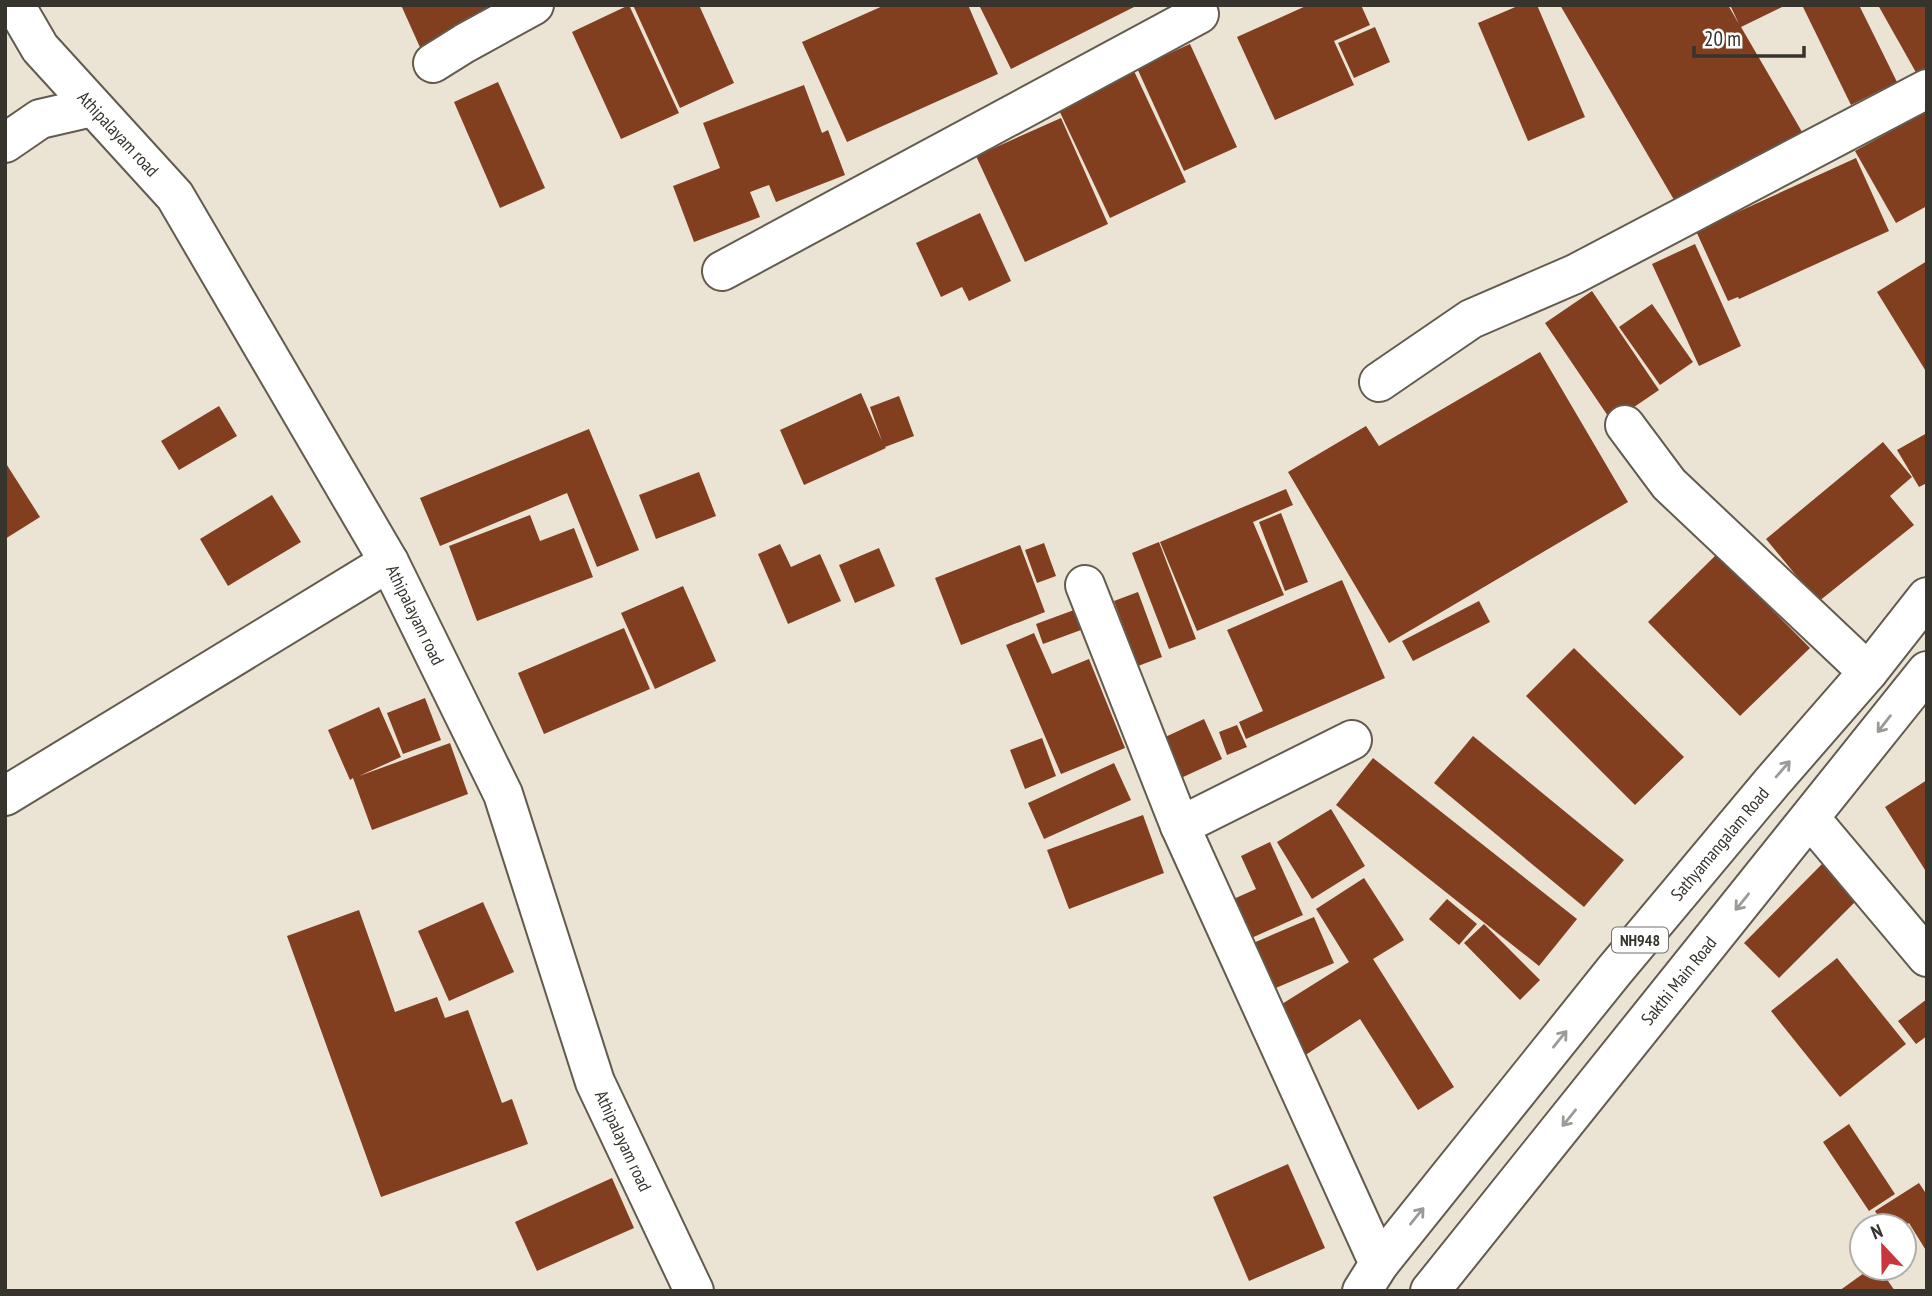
<svg xmlns="http://www.w3.org/2000/svg" width="1932" height="1296" viewBox="0 0 1932 1296" font-family="'PT Sans Narrow',sans-serif">
<style>
.building{fill:#823f20}
.lines{fill:none;stroke-linecap:round;stroke-linejoin:round}
.minor-casing{stroke:#625b4e;stroke-width:42}
.highway-casing{stroke:#625b4e;stroke-width:42}
.minor{stroke:#fff;stroke-width:38}
.highway{stroke:#fff;stroke-width:38}
.oneway{stroke:#9b9a96}
.labels{text-anchor:middle;stroke-width:7;stroke-linejoin:round;paint-order:stroke}
.shield{fill:#fff;stroke:#73716d;stroke-width:2}
.shield-label{font-size:16px;font-weight:bold;fill:#37342e}
.street-label{font-size:18px;fill:#37342e;stroke:#fff}
</style>
<rect width="100%" height="100%" fill="#ebe3d3"/>
<g class="building">
<path d="M401,5h129l-107,49z"/>
<path d="M629,5l50,108 -58,26 -49,-107z"/>
<path d="M633,5h66l35,78 -54,25z"/>
<path d="M885,5h83l30,69 -151,68 -45,-100z"/>
<path d="M979,5h159l-127,64z"/>
<path d="M1308,5h53l9,20 -36,16 20,44 -79,35 -38,-83z"/>
<path d="M1520,5h17l48,112 -57,24 -50,-118z"/>
<path d="M1560,5h168l11,19 -9,-19h56l-45,22 64,110 -125,73z"/>
<path d="M1802,5h57l38,77 -46,23z"/>
<path d="M1878,5h49v66l-9,5z"/>
<path d="M1375,27l15,35 -36,16 -16,-35z"/>
<path d="M1190,44l47,103 -53,24 -47,-103z"/>
<path d="M1134,71l52,111 -76,36 -52,-110z"/>
<path d="M498,82l47,106 -45,20 -46,-106z"/>
<path d="M804,85l18,48 6,-3 17,45 -69,27 -7,-17 -19,7 10,25 -66,25 -21,-56 47,-18 -17,-45z"/>
<path d="M1927,111v95l-31,17 -41,-72z"/>
<path d="M1061,118l47,106 -83,38 -49,-106z"/>
<path d="M1856,158l33,73 -150,68 -1,-2 -10,4 -32,-70z"/>
<path d="M980,213l31,68 -42,20 -7,-14 -21,10 -25,-54z"/>
<path d="M1695,244l46,102 -42,20 -47,-102z"/>
<path d="M1927,261v112l-50,-81z"/>
<path d="M1592,291l67,99 -47,32 -67,-99z"/>
<path d="M1652,304l41,58 -33,23 -41,-58z"/>
<path d="M1540,352l88,150 -239,141 -101,-171 78,-46 13,20z"/>
<path d="M861,393l21,48 -12,-34 29,-11 15,40 -29,11 1,1 -82,37 -24,-55z"/>
<path d="M219,406l18,30 -58,34 -18,-29z"/>
<path d="M589,429l50,121 -42,17 -30,-74 -127,53 -20,-48z"/>
<path d="M1927,433v50l-8,4 -22,-37z"/>
<path d="M1883,442l29,35 -22,19 24,29 -96,77 -52,-63z"/>
<path d="M5,462l35,55 -35,22z"/>
<path d="M699,472l17,44 -60,23 -17,-44z"/>
<path d="M1286,489l7,16 -40,17 31,73 -87,36 -37,-89z"/>
<path d="M272,495l29,47 -73,44 -28,-47z"/>
<path d="M1281,513l27,69 -23,9 -26,-69z"/>
<path d="M530,515l10,26 34,-13 19,49 -116,44 -28,-75z"/>
<path d="M1159,542l37,97 -27,10 -37,-96z"/>
<path d="M1044,543l12,33 -19,7 -12,-33z"/>
<path d="M780,544l11,23 29,-13 21,47 -53,23 -30,-70z"/>
<path d="M1020,545l25,67 -84,33 -26,-67z"/>
<path d="M879,548l16,38 -40,17 -16,-38z"/>
<path d="M1717,554l93,94 -70,68 -92,-94z"/>
<path d="M1342,580l43,98 -139,61 -7,-17 24,-11 -36,-81z"/>
<path d="M683,586l33,75 -61,28 -34,-76z"/>
<path d="M1138,592l24,65 -24,9 -24,-65z"/>
<path d="M1479,601l11,21 -77,39 -11,-20z"/>
<path d="M1074,610l7,20 -38,14 -7,-20z"/>
<path d="M624,628l26,61 -106,45 -26,-61z"/>
<path d="M1034,633l18,41 37,-15 36,89 -64,26 -55,-129z"/>
<path d="M1574,648l110,109 -49,48 -109,-109z"/>
<path d="M425,698l16,42 -38,14 -16,-41z"/>
<path d="M379,707l22,50 -42,19 91,-33 18,51 -96,36 -19,-52 -3,2 -22,-50z"/>
<path d="M1204,719l18,40 -41,19 -18,-40z"/>
<path d="M1237,725l10,22 -20,8 -8,-23z"/>
<path d="M1473,736l151,124 -40,47 -150,-124z"/>
<path d="M1042,738l14,38 -31,13 -15,-39z"/>
<path d="M1373,758l204,161 -38,47 -203,-161z"/>
<path d="M1114,763l17,37 -87,39 -16,-36z"/>
<path d="M1927,780v93l-42,-66z"/>
<path d="M1331,809l34,57 -53,33 -35,-57z"/>
<path d="M1143,815l21,58 -95,36 -22,-59z"/>
<path d="M1270,842l33,73 -56,25 -18,-39 27,-12 -15,-33z"/>
<path d="M1824,862l36,35 -81,81 -35,-35z"/>
<path d="M1364,878l40,62 -31,19 81,128 -36,23 -58,-91 -56,37 -30,-47 75,-47 -33,-53z"/>
<path d="M1447,899l30,25 -18,21 -30,-26z"/>
<path d="M483,902l31,70 -65,29 -31,-70z"/>
<path d="M359,910l36,102 42,-15 8,21 23,-8 34,93 10,-4 16,45 -147,53 -94,-261z"/>
<path d="M1314,917l20,46 -70,30 -20,-46z"/>
<path d="M1484,924l56,56 -20,20 -56,-57z"/>
<path d="M1837,958l69,86 -66,53 -69,-86z"/>
<path d="M1927,999v37l-11,8 -18,-23z"/>
<path d="M1849,1124l46,70 -26,17 -46,-69z"/>
<path d="M1288,1164l37,84 -76,33 -36,-84z"/>
<path d="M612,1178l22,50 -97,43 -22,-49z"/>
<path d="M1919,1183l8,12v57l-18,-29 -5,3h-20l-9,-15z"/>
<path d="M1871,1268h8l16,23h-56z"/>
</g>
<g class="lines">
<g class="minor-casing">
<g id="minor">
<path d="M15,5l25,43 135,148 214,366 114,232 92,288 99,209"/>
<path d="M433,63l32,-20 69,-38"/>
<path d="M5,143l35,-24 52,-12"/>
<path d="M722,271l477,-257 -5,-9"/>
<path d="M1379,382l92,-63 104,-45 352,-185"/>
<path d="M1625,425l44,59 199,188"/>
<path d="M1085,585l95,241 199,438"/>
<path d="M5,796l384,-234"/>
<path d="M1810,818l117,139"/>
<path d="M1180,826l172,-86"/>
</g>
</g>
<g class="highway-casing">
<g id="highway">
<path d="M1362,1291l17,-27 235,-293 159,-190 95,-109 59,-75"/>
<path d="M1430,1291l497,-620"/>
</g>
</g>
<use href="#minor" class="minor"/>
<use href="#highway" class="highway"/>
</g>
<defs><path id="oneway-shaft" d="M-6 0H5M1.5-3L5.5 0L1.5 3" fill="none" stroke-width="1.6" stroke-linecap="round" stroke-linejoin="round" transform="scale(1.75)"/></defs>
<g class="oneway">
<use href="#oneway-shaft" transform="translate(1884 724) rotate(128)"/>
<use href="#oneway-shaft" transform="translate(1783 769) rotate(-49)"/>
<use href="#oneway-shaft" transform="translate(1742 902) rotate(129)"/>
<use href="#oneway-shaft" transform="translate(1560 1039) rotate(-51)"/>
<use href="#oneway-shaft" transform="translate(1569 1118) rotate(129)"/>
<use href="#oneway-shaft" transform="translate(1417 1216) rotate(-51)"/>
</g>
<g class="labels">
<rect class="shield" x="1612" y="927.5" width="56" height="25" rx="5"/>
<g class="shield-label">
<text x="1640" y="946">NH948</text>
</g>
<g class="street-label">
<text transform="translate(118 134) rotate(47)" y="6">Athipalayam road</text>
<text transform="translate(415 615) rotate(64)" y="6">Athipalayam road</text>
<text transform="translate(1720 844) rotate(-50)" y="6">Sathyamangalam Road</text>
<text transform="translate(1679 981) rotate(-51)" y="6">Sakthi Main Road</text>
<text transform="translate(623 1141) rotate(65)" y="6">Athipalayam road</text>
</g>
</g>
<rect width="1932" height="1296" fill="none" stroke="#37342e" stroke-width="14"/>
<g transform="translate(1883 1247) rotate(338)"><circle r="33" fill="#ffffff" stroke="#afaeab" stroke-width="2"/>
<path d="M0-5L12 26L0 18L-12 26Z" fill="#c7373b"/>
<text y="-10" font-size="19" font-weight="bold" text-anchor="middle" fill="#37342e">N</text>
</g>
<path d="M1694 46v10h110v-10" fill="none" stroke="#37342e" stroke-width="3.5"/>
<text x="1704" y="46" font-size="21" fill="#37342e" stroke="#ffffff" stroke-width="5" paint-order="stroke">20 m</text>
</svg>
